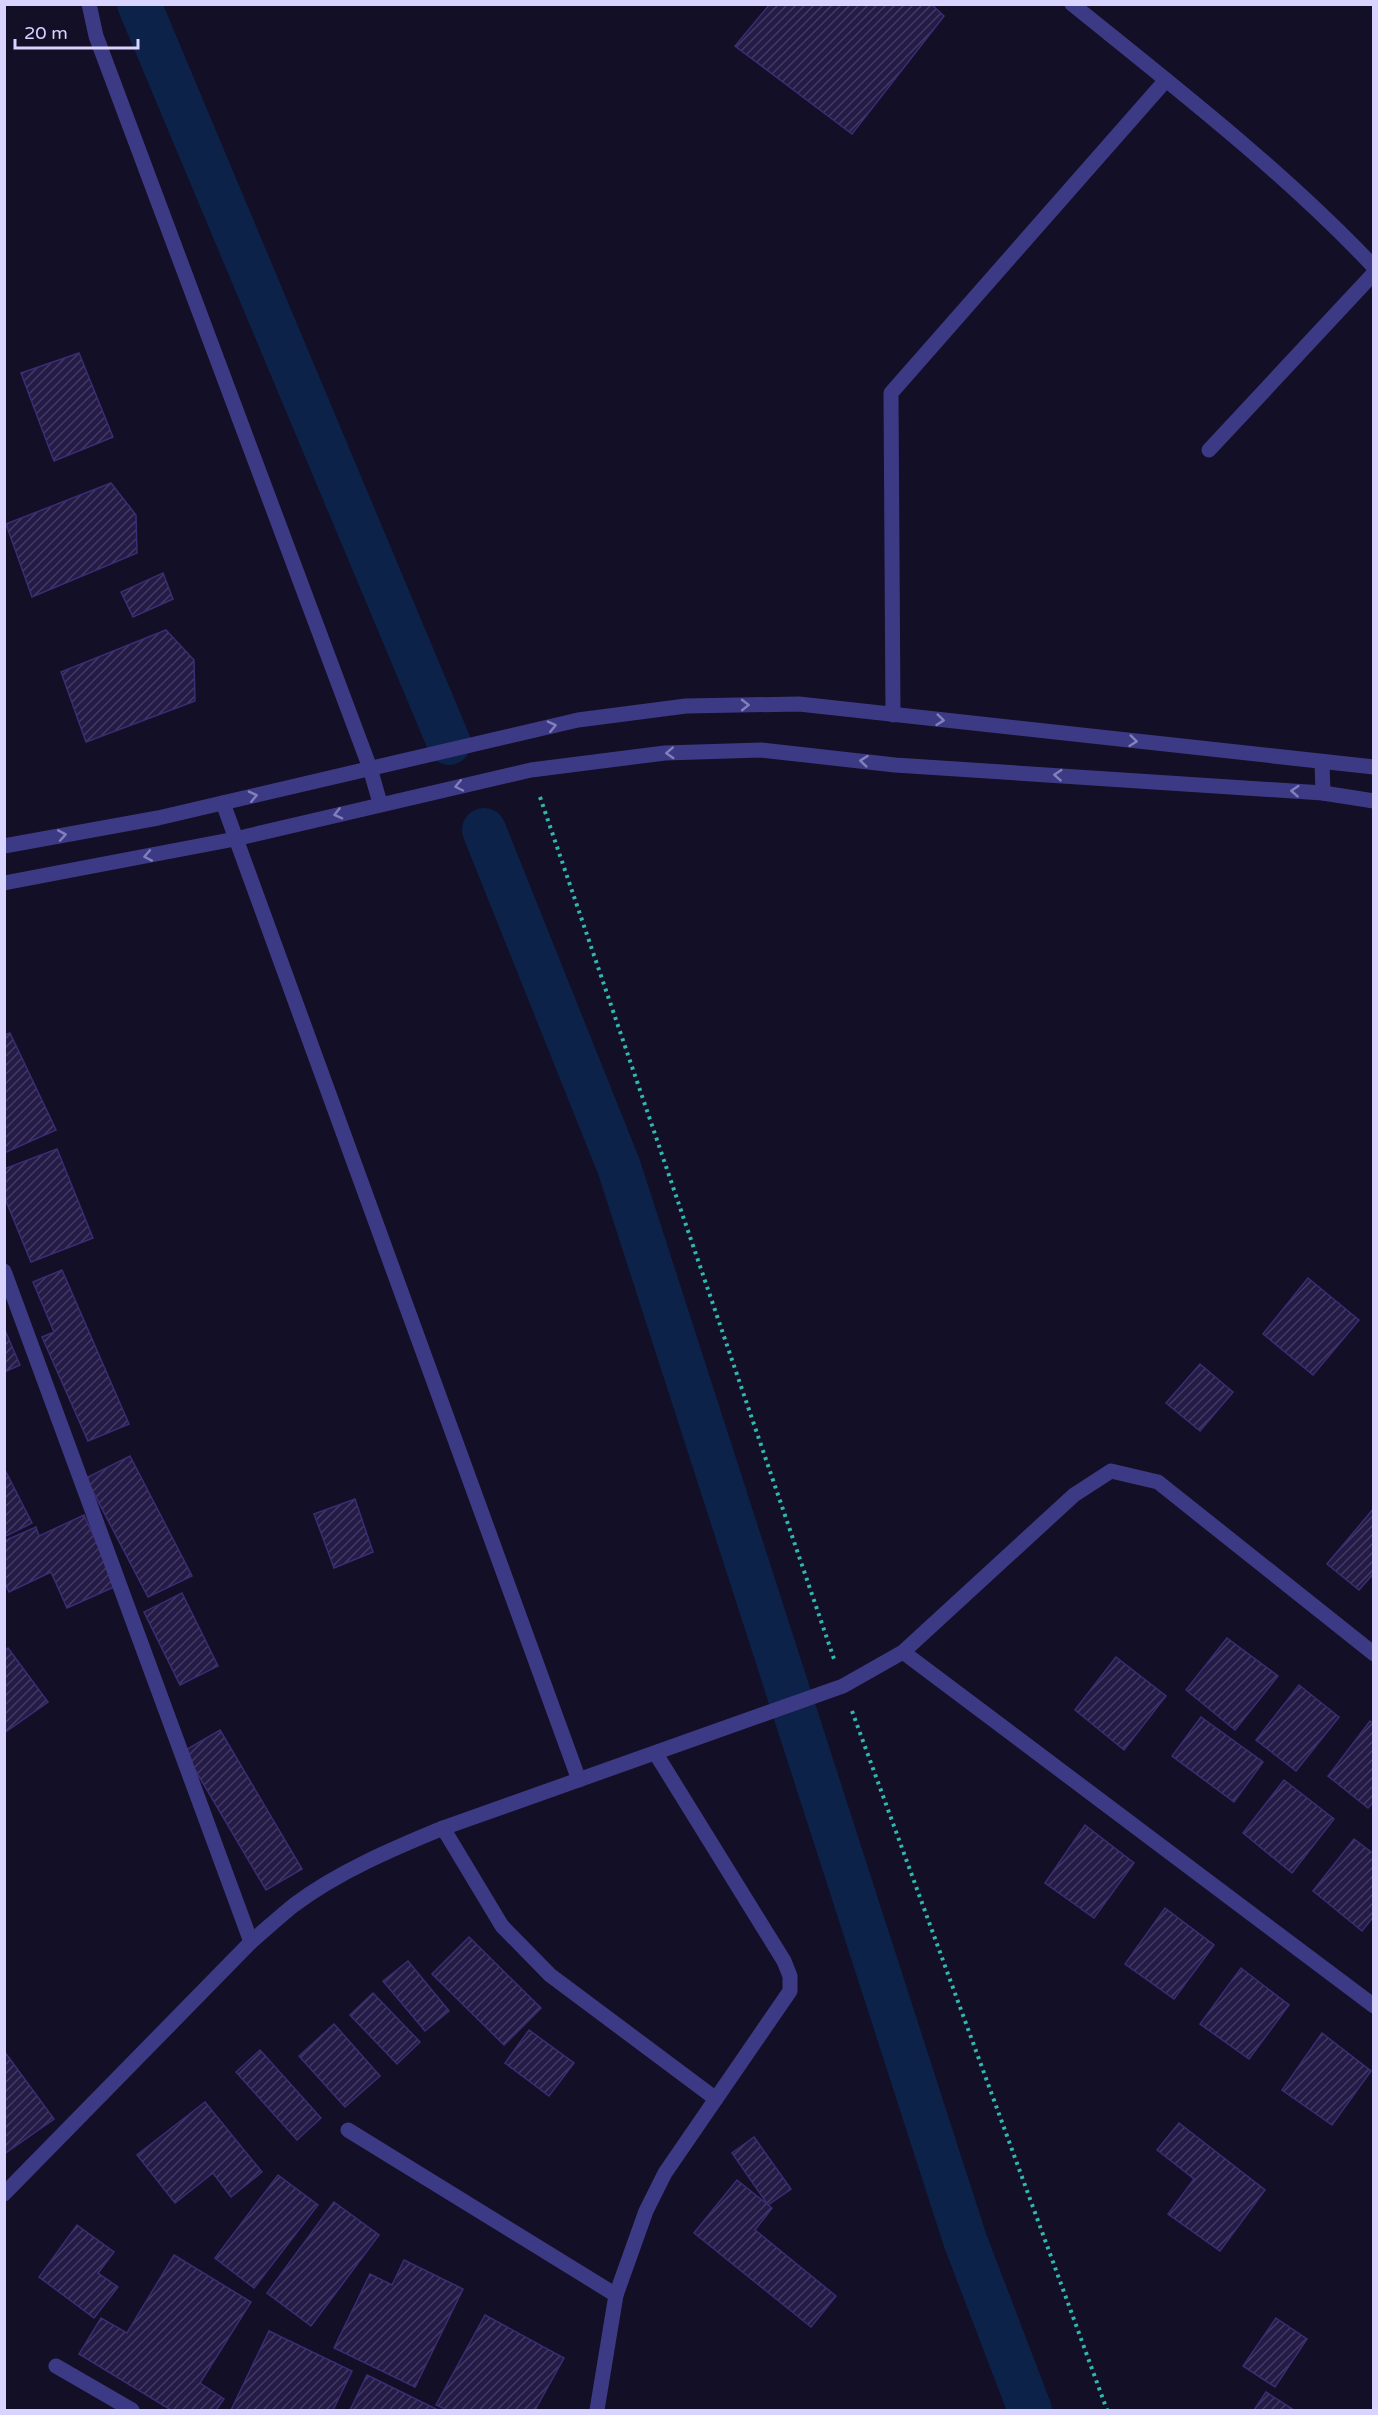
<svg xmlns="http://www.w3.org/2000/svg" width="1378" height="2415" viewBox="0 0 1378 2415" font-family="'Varela Round',sans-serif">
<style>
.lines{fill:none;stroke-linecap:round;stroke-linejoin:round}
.canal{stroke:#0c2248;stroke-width:44}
.building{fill:url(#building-hatch);stroke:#3b2d73;stroke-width:1.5}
.path{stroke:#2fb8b0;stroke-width:4;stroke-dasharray:3 4.5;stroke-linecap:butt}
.minor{stroke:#3d3a85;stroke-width:15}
.oneway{stroke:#837fbc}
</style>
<defs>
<pattern id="building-hatch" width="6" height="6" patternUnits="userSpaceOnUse" patternTransform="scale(1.5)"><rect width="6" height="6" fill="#241b47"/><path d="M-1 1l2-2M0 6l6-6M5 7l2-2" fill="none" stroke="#433b63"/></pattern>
</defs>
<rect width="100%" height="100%" fill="#130f26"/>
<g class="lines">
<g class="canal">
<path d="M139,4l310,739"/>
<path d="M484,830l135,337 346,1073 65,170"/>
</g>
</g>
<g class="building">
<path d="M770,4h161l13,12 -92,118 -117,-88z"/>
<path d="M79,353l34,84 -59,24 -33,-88z"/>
<path d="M111,483l25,32 1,38 -105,44 -26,-73z"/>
<path d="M163,573l10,26 -40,18 -12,-25z"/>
<path d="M166,630l28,30 1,41 -109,41 -25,-70z"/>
<path d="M10,1033l46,97 -52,23v-118z"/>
<path d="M57,1149l36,89 -62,24 -27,-66v-27z"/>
<path d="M62,1270l67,154 -41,17 -46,-104 12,-5 -21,-50z"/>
<path d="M1308,1278l51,42 -46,55 -50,-41z"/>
<path d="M4,1328l16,37 -16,7z"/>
<path d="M1200,1364l33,28 -33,39 -34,-28z"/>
<path d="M130,1456l62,120 -44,21 -62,-119z"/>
<path d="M4,1468l28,55 -28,14z"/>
<path d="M355,1499l18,53 -39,16 -20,-54z"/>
<path d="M1374,1508v65l-15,17 -32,-26z"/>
<path d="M84,1515l32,71 -49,22 -16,-36 -42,20 -5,-11v-40l32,-14 3,9z"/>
<path d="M182,1593l36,73 -38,19 -36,-73z"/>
<path d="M1227,1638l51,38 -43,54 -49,-40z"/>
<path d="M8,1648l40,54 -44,31v-82z"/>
<path d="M1116,1657l50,39 -42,54 -49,-40z"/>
<path d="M1299,1685l40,32 -43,54 -40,-31z"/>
<path d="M1201,1717l62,45 -29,40 -62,-46z"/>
<path d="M1370,1721l4,3v77l-6,7 -40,-32z"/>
<path d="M220,1730l82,139 -36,21 -82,-139z"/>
<path d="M1284,1780l50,39 -42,54 -49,-40z"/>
<path d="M1085,1825l49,38 -40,55 -49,-35z"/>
<path d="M1354,1839l20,15v62l-12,15 -49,-40z"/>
<path d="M1165,1908l49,37 -40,54 -49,-35z"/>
<path d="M469,1937l72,71 -37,37 -72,-71z"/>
<path d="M408,1961l41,50 -24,20 -42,-50z"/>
<path d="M1241,1968l48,37 -40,54 -49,-35z"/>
<path d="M373,1993l47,49 -23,22 -47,-49z"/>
<path d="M334,2024l46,52 -35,31 -46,-51z"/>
<path d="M529,2030l45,33 -25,33 -44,-33z"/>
<path d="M1322,2033l49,38 -39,54 -50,-35z"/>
<path d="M260,2050l61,68 -24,22 -61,-68z"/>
<path d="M4,2051l50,68 -50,35z"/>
<path d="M205,2102l57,70 -31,25 -18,-24 -38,30 -38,-48z"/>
<path d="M1179,2123l86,67 -45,61 -52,-37 26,-35 -37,-29z"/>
<path d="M754,2137l37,52 -23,16 -36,-52z"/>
<path d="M278,2175l40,30 -64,83 -39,-30z"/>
<path d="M737,2180l35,28 -17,22 81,66 -25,31 -117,-94z"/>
<path d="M334,2202l45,33 -68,91 -44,-33z"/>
<path d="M77,2225l37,27 -16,21 20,14 -24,31 -55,-41z"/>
<path d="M174,2255l77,47 -51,81 24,16 -8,11h-45l-92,-56 22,-36 26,15z"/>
<path d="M404,2260l59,29 -48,98 -81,-39 36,-74 22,11z"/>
<path d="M485,2315l79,43 -29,52h-88l-11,-5z"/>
<path d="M1276,2318l31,21 -32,48 -32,-21z"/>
<path d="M269,2331l83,40 -19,39h-102z"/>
<path d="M367,2375l71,35h-88z"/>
<path d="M1266,2392l28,18h-40z"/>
</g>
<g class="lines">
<g class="path">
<path d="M540,797l294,862"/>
<path d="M852,1711l255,699"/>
</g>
<g class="minor">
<path d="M89,4l7,32 274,732 10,35"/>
<path d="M1072,4c104,84 210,166 302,263"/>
<path d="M1209,450l165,-177"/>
<path d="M893,715l-2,-322 275,-313"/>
<path d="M1322,762l1,31"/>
<path d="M223,803l356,977"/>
<path d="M4,846l154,-28 420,-98 108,-14 113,-2 575,63"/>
<path d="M4,883l231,-44 296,-69 134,-17 96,-3 134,15 428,28 51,8"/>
<path d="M4,1271l247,671"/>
<path d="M903,1652l171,-157 37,-24 47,11 216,172"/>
<path d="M443,1828l59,98 48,49 166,124"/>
<path d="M348,2130l268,165"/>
<path d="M4,2194l247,-252c14,-12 28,-25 43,-37 44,-33 98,-56 149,-77l400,-142 60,-34 471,354"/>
<path d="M56,2366l76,44"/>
<path d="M597,2410l19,-115 30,-84 19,-38 125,-182v-15l-6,-15 -128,-207"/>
</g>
</g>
<defs><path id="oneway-chevron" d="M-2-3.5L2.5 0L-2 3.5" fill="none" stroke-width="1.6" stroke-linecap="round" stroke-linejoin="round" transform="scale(1.5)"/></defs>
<g class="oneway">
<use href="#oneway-chevron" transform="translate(745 705) rotate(-1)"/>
<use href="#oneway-chevron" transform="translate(940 720) rotate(6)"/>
<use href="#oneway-chevron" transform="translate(552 726) rotate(-13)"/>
<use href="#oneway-chevron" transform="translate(1133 741) rotate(6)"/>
<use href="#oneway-chevron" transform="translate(670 753) rotate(177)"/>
<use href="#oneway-chevron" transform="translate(864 761) rotate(-174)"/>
<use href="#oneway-chevron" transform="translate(1058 775) rotate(-176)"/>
<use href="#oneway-chevron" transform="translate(459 786) rotate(168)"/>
<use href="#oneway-chevron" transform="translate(1295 791) rotate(-176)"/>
<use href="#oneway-chevron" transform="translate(253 796) rotate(-13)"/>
<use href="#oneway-chevron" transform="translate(338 814) rotate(166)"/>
<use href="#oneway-chevron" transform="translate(62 835) rotate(-10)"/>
<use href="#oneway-chevron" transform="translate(148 856) rotate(169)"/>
</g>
<rect width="1378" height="2415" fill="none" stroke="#d9d4ff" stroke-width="12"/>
<path d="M15 39v9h123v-9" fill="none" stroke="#d9d4ff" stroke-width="3"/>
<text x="24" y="39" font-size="18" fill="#d9d4ff" stroke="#130f26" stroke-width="4.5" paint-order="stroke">20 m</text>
</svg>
